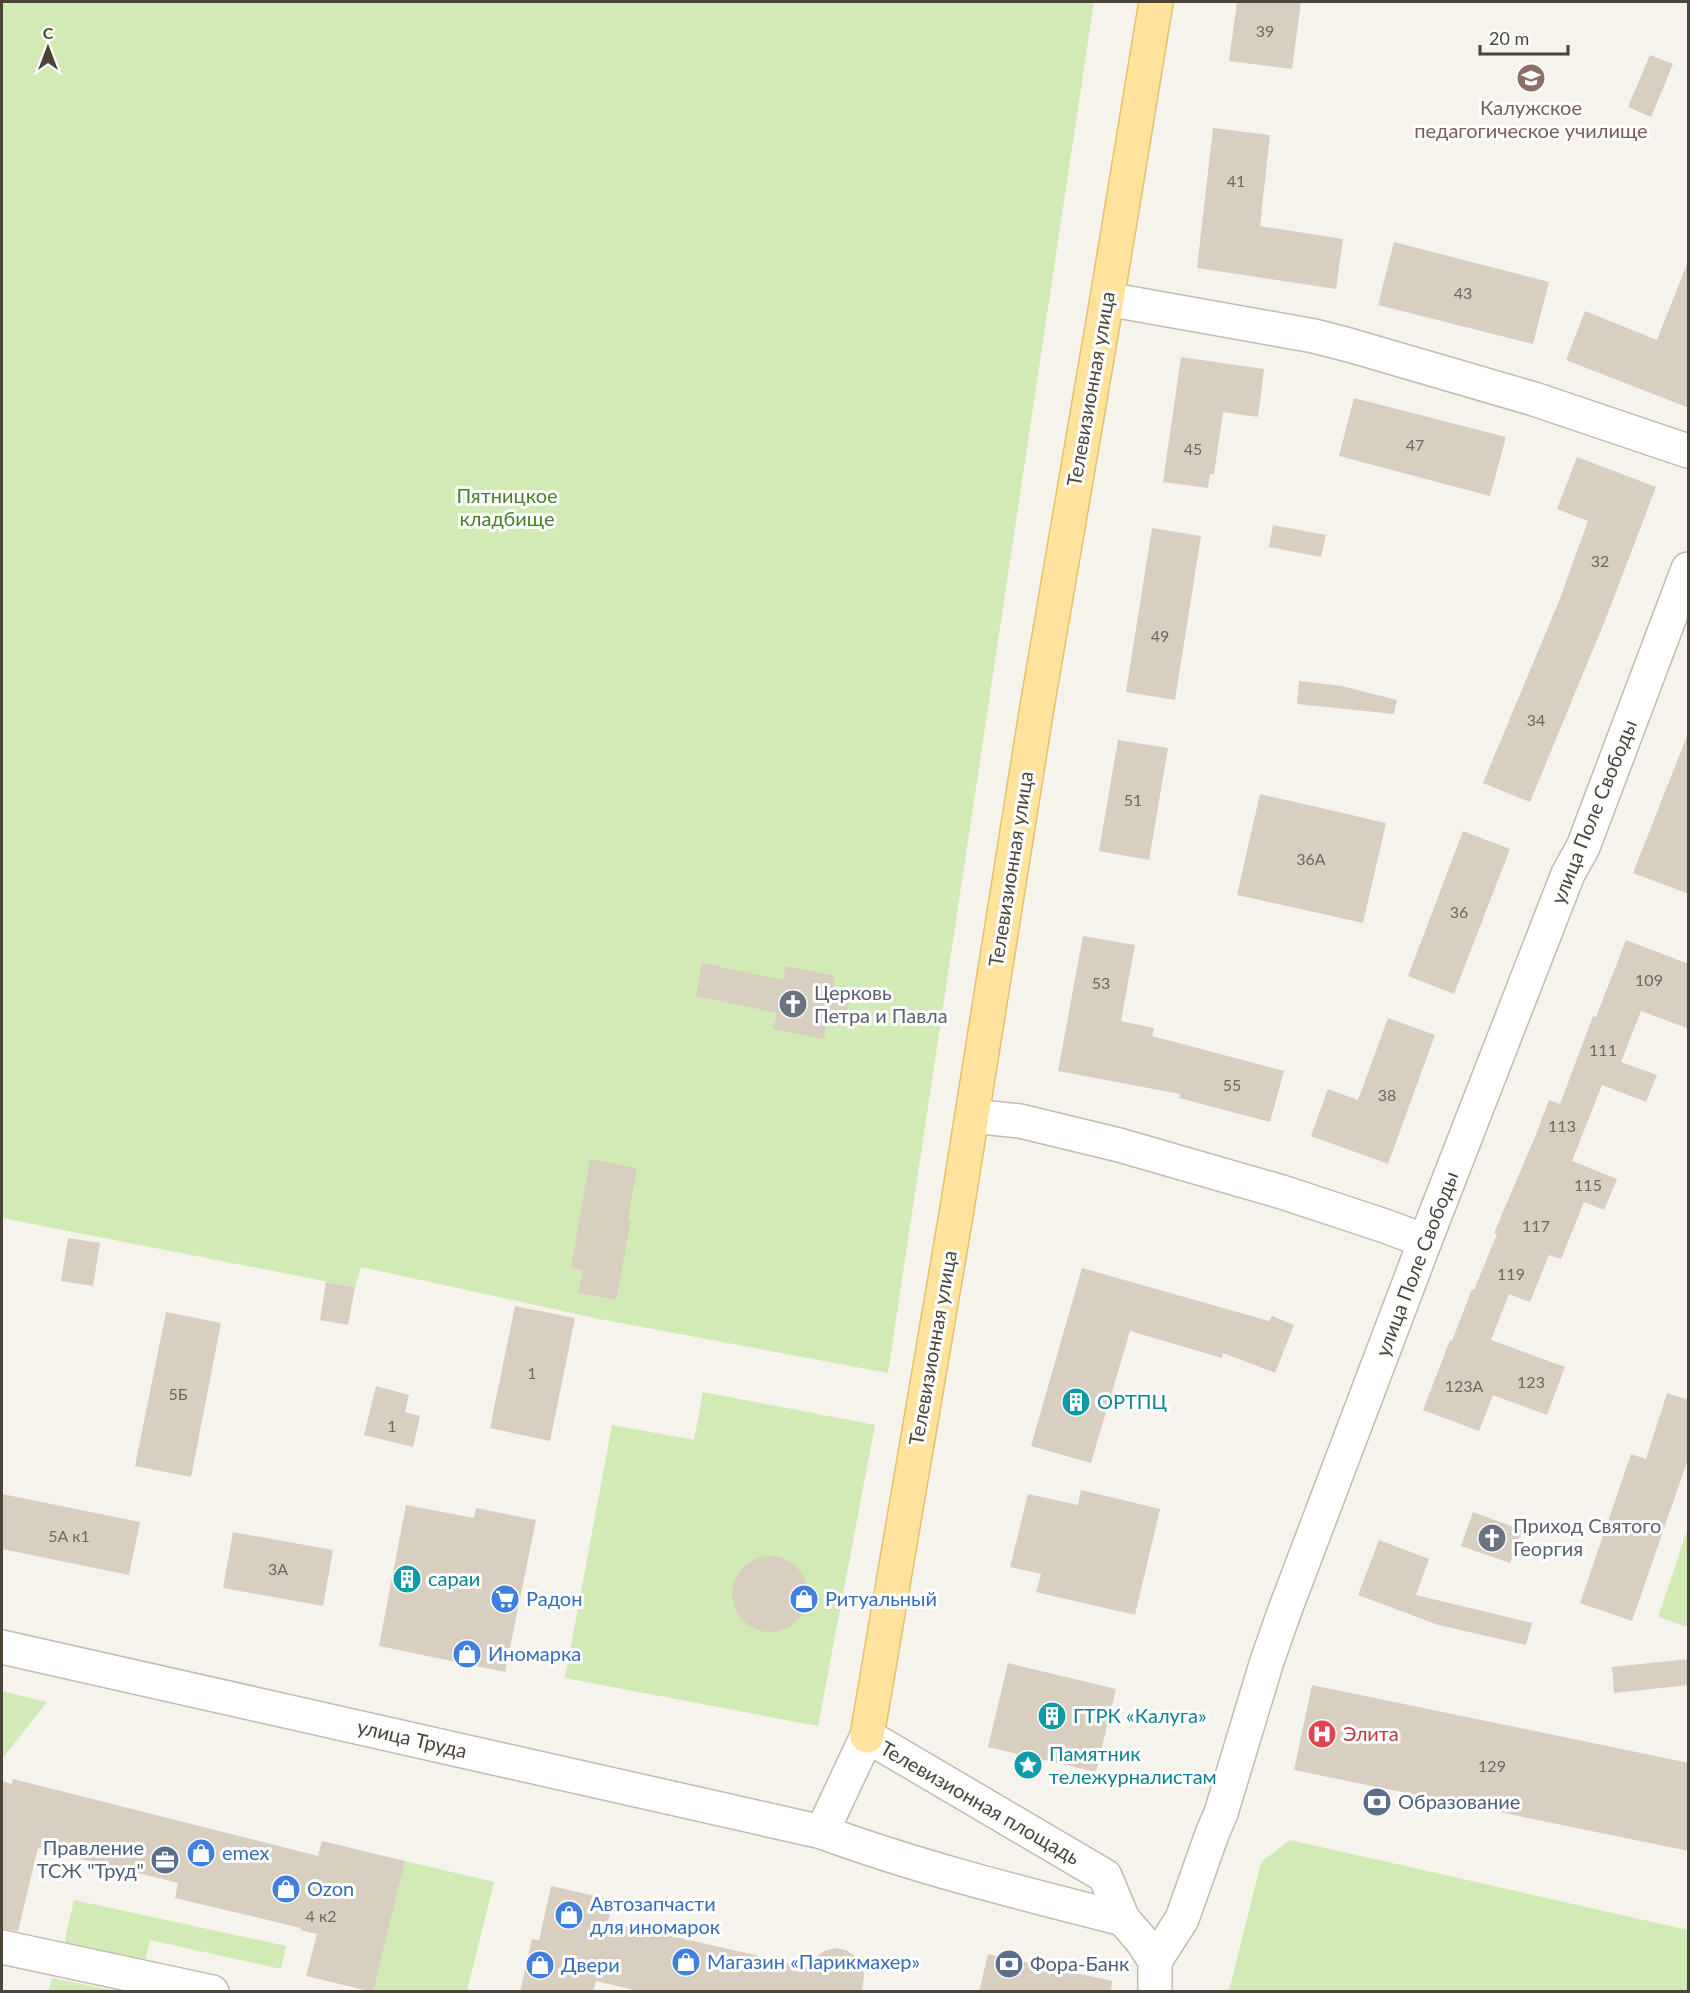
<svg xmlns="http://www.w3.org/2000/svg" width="1690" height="1993" viewBox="0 0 1690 1993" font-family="Lato,sans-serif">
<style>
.green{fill:#d2eab5}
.building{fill:#d8cfc1}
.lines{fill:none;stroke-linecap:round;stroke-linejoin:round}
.minor-casing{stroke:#c2bbae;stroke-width:36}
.major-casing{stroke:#e6c16a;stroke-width:36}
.minor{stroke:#fff;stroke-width:33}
.major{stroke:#ffe39c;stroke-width:33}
.labels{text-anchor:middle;stroke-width:6;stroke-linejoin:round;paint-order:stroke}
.number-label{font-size:16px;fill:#6e675b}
.education-label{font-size:20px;fill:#785e54;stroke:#fff}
.street-label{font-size:20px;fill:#4b4439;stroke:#fff}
.park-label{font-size:20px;fill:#4a7f2a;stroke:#fff}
.worship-label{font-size:20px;fill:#5b616d;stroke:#fff;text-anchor:start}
.culture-label{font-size:20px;fill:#0d838f;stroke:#fff;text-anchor:start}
.shop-label{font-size:20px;fill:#366cbe;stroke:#fff;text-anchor:start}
.health-label{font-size:20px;fill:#be3a42;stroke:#fff;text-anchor:start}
.service-label{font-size:20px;fill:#4e5e75;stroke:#fff;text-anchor:start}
</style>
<rect width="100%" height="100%" fill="#f6f3ec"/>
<g class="green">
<path d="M2,2h1092l-206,1371 -289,-54 -238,-52 -6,20 -353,-69z"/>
<path d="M703,1392l172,33 -57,301 -253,-48 47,-253 82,15z"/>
<path d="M1688,1528v99l-30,-10z"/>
<path d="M2,1691l45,11 -45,57z"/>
<path d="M1290,1840l398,90v61h-459l32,-129z"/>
<path d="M405,1861l89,21 -27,109h-94z"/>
<path d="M74,1900l212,46 -5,23 -131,-29 -5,22 -81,-18z"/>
<path d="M52,1978l65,13h-68z"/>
</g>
<g class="building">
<path d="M1237,2h64l-9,67 -63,-8z"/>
<path d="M1650,55l23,9 -22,53 -23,-10z"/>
<path d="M1213,128l57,7 -10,91 83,13 -7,50 -139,-21z"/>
<path d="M1394,242l155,40 -16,62 -155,-39z"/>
<path d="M1687,264l2,1v143l-123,-48 19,-49 72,29z"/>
<path d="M1181,357l83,12 -6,48 -35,-5 -9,62h-4l-2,14 -45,-6z"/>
<path d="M1354,398l152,39 -16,59 -151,-40z"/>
<path d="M1577,457l79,30 -50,131 -76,184 -47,-19 76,-182 29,-80 -31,-12z"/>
<path d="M1273,525l53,10 -5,22 -52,-10z"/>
<path d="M1152,528l49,8 -26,164 -49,-8z"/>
<path d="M1299,681l43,5 55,14 -3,14 -97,-10z"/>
<path d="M1687,736h2v158l-56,-21z"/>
<path d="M1118,740l50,8 -19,112 -50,-9z"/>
<path d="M1260,794l126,29 -23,100 -126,-28z"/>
<path d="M1463,831l47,18 -56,145 -46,-18z"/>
<path d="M1083,936l52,9 -14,76 33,7 -2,8 132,35 -14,51 -91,-24 1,-4 -122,-23z"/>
<path d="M1626,940l63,24v65l-48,-18 -20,51 36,13 -11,27 -44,-17 -30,76 45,18 -13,31 -20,-8 -23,57 -12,-4 -19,47 -21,-8 -18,46 74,27 -18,48 -54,-20 -14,36 -56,-21 27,-70 2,1 20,-52 2,1 23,-56 -3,-1 41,-96 14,-37 11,4 33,-88 3,1z"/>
<path d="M702,963l81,17 3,-14 49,10 -2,13 18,4 -7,34 -17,-3 -3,15 -51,-10 4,-16 -81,-17z"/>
<path d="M1388,1018l47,17 -47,129 -77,-28 17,-47 30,11z"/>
<path d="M590,1159l47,9 -9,51 3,1 -15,80 -38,-7 5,-23 -12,-2z"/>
<path d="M68,1238l32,5 -7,43 -32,-5z"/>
<path d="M1082,1268l187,53 3,-5 22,9 -19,48 -52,-20 -1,5 -92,-27 -39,132 -60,-17z"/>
<path d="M326,1282l29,5 -7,38 -28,-5z"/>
<path d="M515,1306l60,12 -25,123 -60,-13z"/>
<path d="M166,1312l55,11 -30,154 -56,-11z"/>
<path d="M376,1386l33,9 -4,17 15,4 -7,31 -49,-12z"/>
<path d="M1667,1393l22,7v56l-57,165 -52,-18 51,-149 15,5z"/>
<path d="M1081,1490l79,19 -25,106 -99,-23 5,-18 -31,-7 18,-73 50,11z"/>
<path d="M2,1494l138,28 -11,53 -127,-26z"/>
<path d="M406,1505l68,13 2,-10 60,12 -31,152 -126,-26z"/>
<path d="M1473,1512l49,18 -12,33 -49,-17z"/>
<path d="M233,1532l100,18 -10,56 -100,-18z"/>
<path d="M1379,1540l50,19 -13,36 116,28 -6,22 -88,-20 -80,-30z"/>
<circle cx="770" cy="1594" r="38"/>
<path d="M1689,1659v26l-75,8 -2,-26z"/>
<path d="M1008,1663l108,26 -20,83 -108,-25z"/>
<path d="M1312,1685l377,78v88l-395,-81z"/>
<path d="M13,1779l305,77 4,-15 83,20 -32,131 -67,-16 11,-42 -17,-4 1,-2 -126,-30 3,-15 -140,-35 -20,83 -16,-2v-148l10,3z"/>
<path d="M551,1886l62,14 -5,22 200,45 7,-9 9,-7 11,-3 11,2 9,6 7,9 2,10 -2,17h-219l-47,-11 -3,11h-73l12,-53 7,1z"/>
<path d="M988,1954l124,27 -1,11h-132z"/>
</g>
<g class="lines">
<g class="minor-casing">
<g id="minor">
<path d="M1107,299l207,37 35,9 185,54 154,52"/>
<path d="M972,1116l48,5 99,24 163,47 103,34 40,15"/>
<path d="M2,1647l820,185c98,36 199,61 301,87"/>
<path d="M822,1832l45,-96 238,140 18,43 19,22 13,20v31"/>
<path d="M2,1947l210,45"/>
<path d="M1155,1961l27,-42 30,-85 9,-21 46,-152 18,-51 140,-369 143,-367 15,-27 105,-278"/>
</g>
</g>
<g class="major-casing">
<path id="major" d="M867,1736l89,-521 81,-508 70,-408 49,-297"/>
</g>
<use href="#minor" class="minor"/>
<use href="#major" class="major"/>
</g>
<defs>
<g id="university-disc" transform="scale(1.5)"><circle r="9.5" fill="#8d6e63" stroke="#fff"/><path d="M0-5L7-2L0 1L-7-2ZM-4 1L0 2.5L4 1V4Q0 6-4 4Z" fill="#fff"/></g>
<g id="church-disc" transform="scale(1.5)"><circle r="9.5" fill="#6b7280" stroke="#fff"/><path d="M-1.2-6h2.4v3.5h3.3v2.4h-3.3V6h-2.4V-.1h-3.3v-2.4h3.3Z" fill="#fff"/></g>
<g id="building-disc" transform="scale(1.5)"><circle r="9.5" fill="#0f9aa8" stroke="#fff"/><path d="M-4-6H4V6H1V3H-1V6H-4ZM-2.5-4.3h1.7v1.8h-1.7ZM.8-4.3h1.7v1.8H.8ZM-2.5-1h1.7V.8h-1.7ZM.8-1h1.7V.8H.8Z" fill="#fff"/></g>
<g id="supermarket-disc" transform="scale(1.5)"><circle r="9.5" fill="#3f7fe0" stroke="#fff"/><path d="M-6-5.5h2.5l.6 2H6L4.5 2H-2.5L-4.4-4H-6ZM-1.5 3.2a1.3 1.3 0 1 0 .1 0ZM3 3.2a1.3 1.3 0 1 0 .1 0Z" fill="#fff"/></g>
<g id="shop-disc" transform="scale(1.5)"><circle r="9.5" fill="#3f7fe0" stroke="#fff"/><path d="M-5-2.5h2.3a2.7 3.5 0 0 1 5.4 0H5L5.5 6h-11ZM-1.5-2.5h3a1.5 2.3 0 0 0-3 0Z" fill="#fff"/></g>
<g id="hospital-disc" transform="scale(1.5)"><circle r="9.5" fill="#e0444e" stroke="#fff"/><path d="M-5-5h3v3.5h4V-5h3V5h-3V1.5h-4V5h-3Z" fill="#fff"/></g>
<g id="sight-disc" transform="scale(1.5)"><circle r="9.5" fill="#0f9aa8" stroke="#fff"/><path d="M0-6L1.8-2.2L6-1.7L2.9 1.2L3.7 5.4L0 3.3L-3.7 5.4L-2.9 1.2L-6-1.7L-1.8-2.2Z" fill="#fff"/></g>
<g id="bank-disc" transform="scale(1.5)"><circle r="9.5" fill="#5c6f8a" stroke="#fff"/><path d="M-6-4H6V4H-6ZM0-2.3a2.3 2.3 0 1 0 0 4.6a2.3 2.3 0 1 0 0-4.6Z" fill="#fff"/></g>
<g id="office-disc" transform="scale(1.5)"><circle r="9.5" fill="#5c6f8a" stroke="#fff"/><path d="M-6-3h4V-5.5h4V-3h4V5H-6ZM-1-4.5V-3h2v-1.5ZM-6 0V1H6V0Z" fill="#fff"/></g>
</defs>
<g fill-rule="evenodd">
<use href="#university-disc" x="1531" y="78"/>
<use href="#church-disc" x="793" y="1004"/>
<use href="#building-disc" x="1076" y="1402"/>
<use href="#church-disc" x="1492" y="1538"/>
<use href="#building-disc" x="407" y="1579"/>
<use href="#supermarket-disc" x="505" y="1599"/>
<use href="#shop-disc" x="804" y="1599"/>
<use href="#shop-disc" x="467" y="1654"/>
<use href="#building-disc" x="1052" y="1716"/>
<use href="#hospital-disc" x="1322" y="1734"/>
<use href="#sight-disc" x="1028" y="1765"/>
<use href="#bank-disc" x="1377" y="1802"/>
<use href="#shop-disc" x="201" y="1853"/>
<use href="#office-disc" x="165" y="1860"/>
<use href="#shop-disc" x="286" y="1889"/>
<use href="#shop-disc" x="569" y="1915"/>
<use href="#shop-disc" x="686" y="1962"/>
<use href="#bank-disc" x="1009" y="1964"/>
<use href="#shop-disc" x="540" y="1965"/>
</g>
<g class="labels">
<g class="number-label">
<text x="1265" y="37">39</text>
<text x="1236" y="187">41</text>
<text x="1463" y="299">43</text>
<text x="1415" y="451">47</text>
<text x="1193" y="455">45</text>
<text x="1600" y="567">32</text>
<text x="1160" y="642">49</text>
<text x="1536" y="726">34</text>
<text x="1133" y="806">51</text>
<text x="1311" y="865">36А</text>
<text x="1459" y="918">36</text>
<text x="1649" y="986">109</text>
<text x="1101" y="989">53</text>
<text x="1603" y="1056">111</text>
<text x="1232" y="1091">55</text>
<text x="1387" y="1101">38</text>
<text x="1562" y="1132">113</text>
<text x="1588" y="1191">115</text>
<text x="1536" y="1232">117</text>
<text x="1511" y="1280">119</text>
<text x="532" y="1379">1</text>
<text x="1531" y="1388">123</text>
<text x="1464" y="1392">123А</text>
<text x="178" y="1400">5Б</text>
<text x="392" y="1432">1</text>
<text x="69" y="1542">5А к1</text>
<text x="278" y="1575">3А</text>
<text x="1492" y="1772">129</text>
<text x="321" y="1922">4 к2</text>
</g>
<g class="education-label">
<text x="1531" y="115">Калужское<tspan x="1531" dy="23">педагогическое училище</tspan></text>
</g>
<g class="street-label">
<text transform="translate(1091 389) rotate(-80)" y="7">Телевизионная улица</text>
<text transform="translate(1594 812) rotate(-68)" y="7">улица Поле Свободы</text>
<text transform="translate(1011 869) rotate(-81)" y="7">Телевизионная улица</text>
<text transform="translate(1417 1264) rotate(-69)" y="7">улица Поле Свободы</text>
<text transform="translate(933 1348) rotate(-80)" y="7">Телевизионная улица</text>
<text transform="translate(412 1739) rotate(13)" y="7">улица Труда</text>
<text transform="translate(980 1803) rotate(30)" y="7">Телевизионная площадь</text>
</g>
<g class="park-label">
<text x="507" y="503">Пятницкое<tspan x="507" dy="23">кладбище</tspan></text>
</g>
<g class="worship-label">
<text x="814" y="1000">Церковь<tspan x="814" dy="23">Петра и Павла</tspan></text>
<text x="1513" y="1533">Приход Святого<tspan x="1513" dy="23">Георгия</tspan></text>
</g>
<g class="culture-label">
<text x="1097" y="1409">ОРТПЦ</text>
<text x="428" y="1586">сараи</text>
<text x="1073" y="1723">ГТРК «Калуга»</text>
<text x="1049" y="1761">Памятник<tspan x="1049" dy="23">тележурналистам</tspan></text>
</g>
<g class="shop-label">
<text x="526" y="1606">Радон</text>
<text x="825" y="1606">Ритуальный</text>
<text x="488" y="1661">Иномарка</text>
<text x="222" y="1860">emex</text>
<text x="307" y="1896">Ozon</text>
<text x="590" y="1911">Автозапчасти<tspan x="590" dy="23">для иномарок</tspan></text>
<text x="707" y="1969">Магазин «Парикмахер»</text>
<text x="561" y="1972">Двери</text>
</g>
<g class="health-label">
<text x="1343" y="1741">Элита</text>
</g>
<g class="service-label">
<text x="1398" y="1809">Образование</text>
<text x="144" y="1855" text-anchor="end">Правление<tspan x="144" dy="23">ТСЖ "Труд"</tspan></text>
<text x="1030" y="1971">Фора-Банк</text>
</g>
</g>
<rect width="1690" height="1993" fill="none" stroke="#4b4439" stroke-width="6"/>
<g transform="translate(48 48)" stroke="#ffffff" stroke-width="4.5" paint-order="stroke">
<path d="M0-4.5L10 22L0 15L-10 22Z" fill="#4b4439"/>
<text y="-9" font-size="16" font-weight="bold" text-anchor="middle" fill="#4b4439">С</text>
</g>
<path d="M1480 45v9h88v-9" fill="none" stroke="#4b4439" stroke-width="3"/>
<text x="1489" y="45" font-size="18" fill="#4b4439" stroke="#ffffff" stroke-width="4.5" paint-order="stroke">20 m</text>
</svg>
